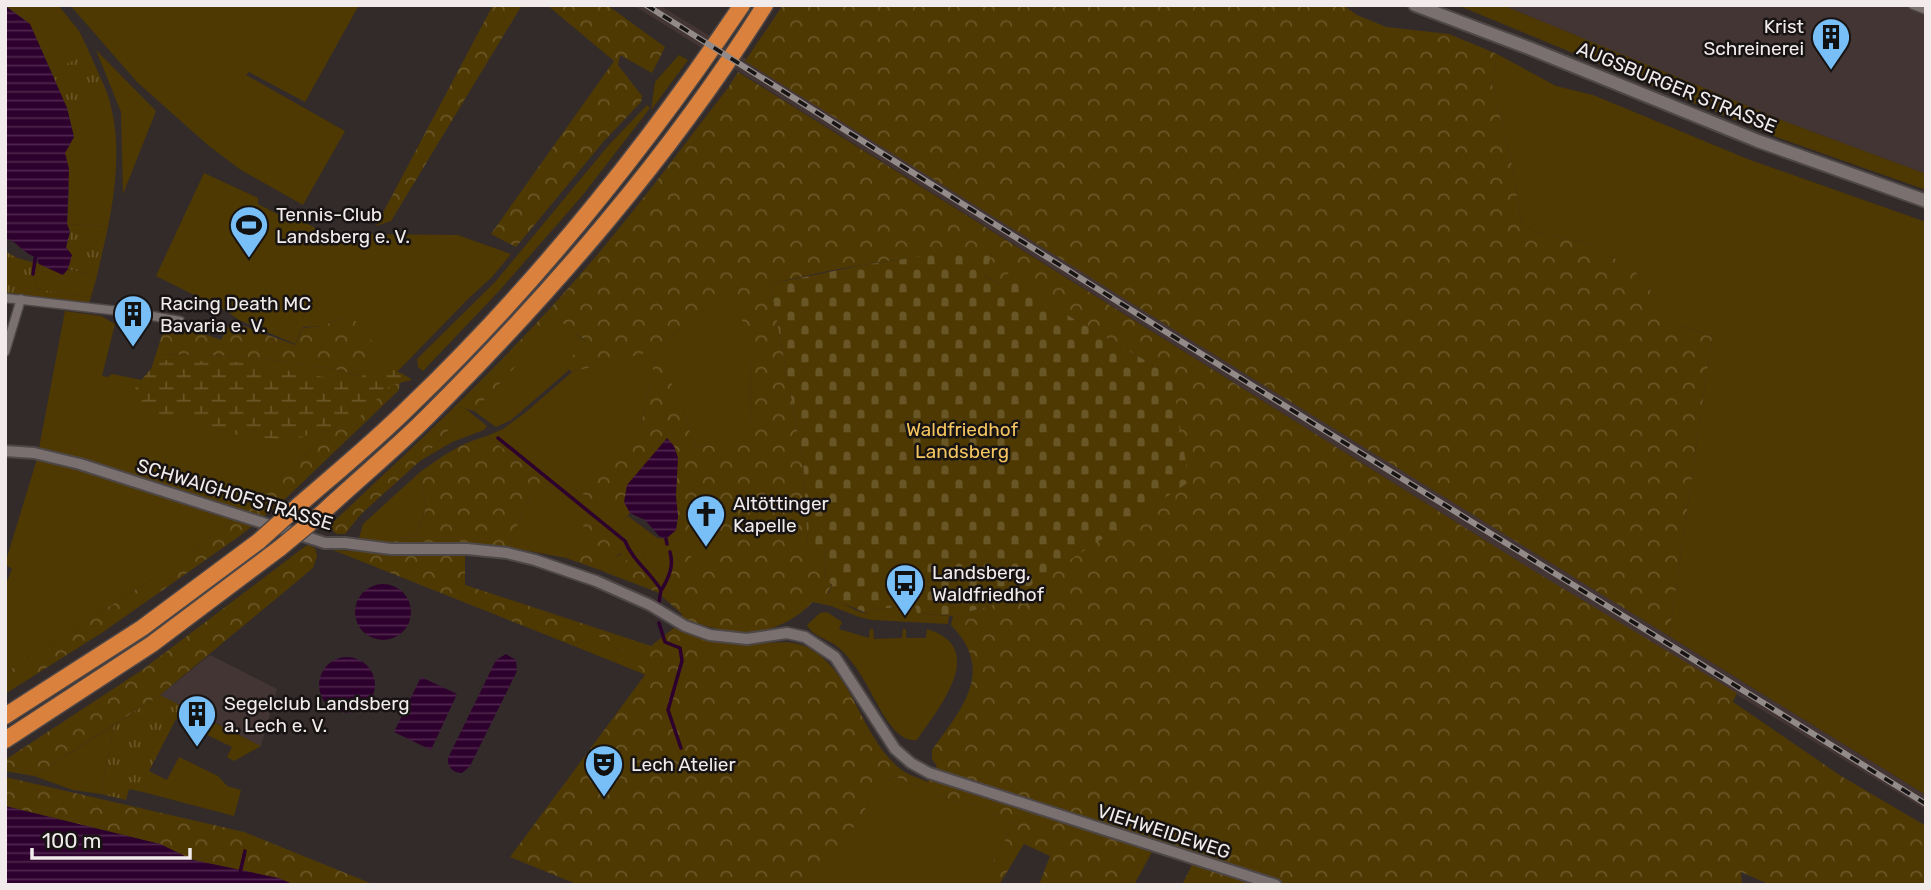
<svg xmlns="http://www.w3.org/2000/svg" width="1931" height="890" viewBox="0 0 1931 890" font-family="Rubik,sans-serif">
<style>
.built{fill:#433533}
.green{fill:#4f3902}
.forest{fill:url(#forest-crowns);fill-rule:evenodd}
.wetland{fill:url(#wetland-marsh)}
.cemetery{fill:url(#cemetery-stones)}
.park{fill:url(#park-tufts)}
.water{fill:url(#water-rules)}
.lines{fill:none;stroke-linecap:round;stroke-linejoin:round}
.stream{stroke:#2e002d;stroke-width:3.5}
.minor-casing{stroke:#4e4747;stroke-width:11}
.tertiary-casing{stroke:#4e4747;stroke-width:14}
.secondary-casing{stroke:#4e4747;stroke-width:16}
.motorway-casing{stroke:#4e4747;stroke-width:19}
.minor{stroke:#79706f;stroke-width:8}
.tertiary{stroke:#79706f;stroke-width:10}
.secondary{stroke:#79706f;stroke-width:12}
.motorway{stroke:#da813d;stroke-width:16}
.rail-casing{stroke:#928b8a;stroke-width:6}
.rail{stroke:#181414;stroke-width:3.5;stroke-dasharray:10;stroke-linecap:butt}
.motorway-bridge-casing{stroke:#4e4747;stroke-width:19;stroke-linecap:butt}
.motorway-bridge{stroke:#da813d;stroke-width:16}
.labels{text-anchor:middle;stroke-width:5;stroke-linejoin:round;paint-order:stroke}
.poi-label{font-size:19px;fill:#f1ebeb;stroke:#181414;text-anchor:start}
.street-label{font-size:19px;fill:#f1ebeb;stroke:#181414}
.park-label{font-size:19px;fill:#f3c45f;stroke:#181414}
</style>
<defs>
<pattern id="forest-crowns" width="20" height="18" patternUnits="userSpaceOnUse" patternTransform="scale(1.75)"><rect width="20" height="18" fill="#4f3902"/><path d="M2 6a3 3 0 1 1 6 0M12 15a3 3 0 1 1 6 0" fill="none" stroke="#695627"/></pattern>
<pattern id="wetland-marsh" width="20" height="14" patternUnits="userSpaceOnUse" patternTransform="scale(1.75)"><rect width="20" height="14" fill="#4f3902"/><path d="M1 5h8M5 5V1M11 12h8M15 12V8" fill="none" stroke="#695627"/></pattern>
<pattern id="cemetery-stones" width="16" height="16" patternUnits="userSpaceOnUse" patternTransform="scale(1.75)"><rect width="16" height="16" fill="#4f3902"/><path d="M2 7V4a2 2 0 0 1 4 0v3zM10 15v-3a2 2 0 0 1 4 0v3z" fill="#695627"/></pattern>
<pattern id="park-tufts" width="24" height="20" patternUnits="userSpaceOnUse" patternTransform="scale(1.75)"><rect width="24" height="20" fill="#4f3902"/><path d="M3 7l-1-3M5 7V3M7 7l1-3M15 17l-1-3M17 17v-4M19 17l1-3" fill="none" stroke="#695627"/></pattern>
<pattern id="water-rules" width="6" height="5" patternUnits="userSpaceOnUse" patternTransform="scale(1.75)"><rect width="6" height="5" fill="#2e002d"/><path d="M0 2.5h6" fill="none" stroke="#4d254c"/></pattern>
</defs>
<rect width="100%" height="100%" fill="#332b2a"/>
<g class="built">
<path d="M633,5h26l38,23 476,301 753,466v15l-392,-239z"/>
<path d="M1502,5h424v169l-137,-51z"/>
<path d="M210,655l67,34 -16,57 -101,-51z"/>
</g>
<g class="green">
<path d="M5,5h53l21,26 6,12 -13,8 4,9 -25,11 -21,-47z"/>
<path d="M70,5h289l-54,97 -56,-30 -3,3 99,56 -42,74 -62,-35 -32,-24 -72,-64z"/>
<path d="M1457,5h45l287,118 137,51v16l-147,-52z"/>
<path d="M96,50l60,61 -33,83 -2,-82z"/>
<path d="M1497,54l59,32 37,9 157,65 176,62v573l-257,-159 43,-299 -35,-13 -42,-53 -44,-27 -55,-12 -15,-10 -9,-57 -20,-81z"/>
<path d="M679,55l9,5 -37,50 4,-28z"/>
<path d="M106,90c16,44 11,92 2,137l-41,-3 2,-33 -4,-38 9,-16 -7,-29z"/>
<path d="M647,105l3,3 -68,88 -83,95 -76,80 -5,-4 -1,-8 79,-78 112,-135z"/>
<path d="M204,173l54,25v6l25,13 3,-4 55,28 5,-10 12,3 100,1 53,19 -19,23 -22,20 -77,79 -165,148 -79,57 -144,92v-86l7,-18 -7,-5 32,-105 28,-148 36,5 14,8 -13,52 6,1 4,-3 35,7 9,-27 86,2 92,13 38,10 -25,-64 -24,11 -20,1 -8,17 -56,-24 -11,-8 -72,-36z"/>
<path d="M39,264l24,11 5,-6 29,7 -6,21 -57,-8z"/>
<path d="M732,284l18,62 1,87 -56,15 -12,-37 -26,-60 -15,70 -70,66 52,33 4,-4 29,22 25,2 30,-26 30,34 -3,6c-15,3 -30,10 -45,9l-6,-13 -27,22 -13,-5 -5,-14 -30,13 -6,7 -7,-3 7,-8 14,-8 -36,-41 -2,21 -17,24 -58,-11 23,-52 18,-10 -62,-49 16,-7 23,-17 46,-40 85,-23z"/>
<path d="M559,319l27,23 -21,23 4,5 -58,50 -15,7 -22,-16z"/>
<path d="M459,407l7,2 21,17 -3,4 -32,12 -32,19 35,-38z"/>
<path d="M419,473c7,28 11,36 -4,62l-25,8 -31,-5 4,-14z"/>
<path d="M837,600l18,10 13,4 1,-4 47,-5 1,8 32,3 -1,8 -76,-4 -13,-3 -28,-11z"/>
<path d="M827,612l15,10 -3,7 30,9 1,-9h3l1,10 28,-1 1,-9h3v9h20l1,-9c63,19 11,80 -10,111 -24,4 -41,-41 -52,-58 -7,-13 -16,-25 -27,-35 -9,-8 -25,-10 -31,-22l13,-12z"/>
<path d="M589,637h12l12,10 14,5 19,23 -72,-29z"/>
<path d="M193,712l68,34 -27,15 -7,-4 5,-10 -45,-22z"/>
<path d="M114,725l-13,69 -28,-4 -39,-14z"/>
<path d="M179,757l39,19 9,10 14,4 -7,26 -91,-24 10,-19 14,7z"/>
<path d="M894,776l55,24 25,5 40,19 -34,61h-165c8,-11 16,-21 23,-32 17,-26 31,-57 56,-77z"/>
</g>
<g class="forest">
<path d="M493,5h29l-131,216 -15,5z"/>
<path d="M547,5h60l58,42 -13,26 -32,-18 -2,10 24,31 -1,6 -37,39 -88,106 -25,-13 123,-173z"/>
<path d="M783,5h560l14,10 29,12 63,7 48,20 -5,30 20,81 9,57 15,10 55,12 44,27 42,53 35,13 -43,299 -496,-307 -428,-268z"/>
<path d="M738,72l796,499 203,122 -4,9 108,74 85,50v59h-155l-30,-13 1,13h-560l10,-20 -40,-13 -18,33h-95l11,-29 -26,-12 -25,41h-19l34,-61 -40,-19 -25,-5 -55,-24c-25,20 -39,51 -56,77 -7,11 -15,21 -23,32h-236l-69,-28 135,-182 -18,-23 -14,-5 -12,-10h-12l-15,9 -241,-96 132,6v29l186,61 23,-18c12,3 23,11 36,13 12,2 25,3 37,3 25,1 45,-8 68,8 39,26 47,85 84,116 8,7 20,10 29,14l9,-16 -5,-7v-9c30,-42 64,-79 19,-125l2,-9 54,-15 165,-225 -122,-71 -37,-38 -12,18 -17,-10 8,-22c-75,1 -149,13 -222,31l33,176 5,88 18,-1 -2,33 8,3 -4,11 9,6 -6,6 -18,-4c-41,40 -81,34 -132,16l1,-4 -25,-22 -50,-19 6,-7 30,-13 5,14 13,5 5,-17 22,-6 6,14c16,1 29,-10 45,-9l2,-6 -29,-14 4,-16 -4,-3 -30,25 -16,-1 10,-9 2,-14 -11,-77 -17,21 -26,42 6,11 -6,7 -52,-33 70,-66 15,-71 -85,22 -8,-7 22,-24 -27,-21 -85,91 -15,-4 -4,16 -35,38 -59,53 -16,20h-8l-9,-7c96,-90 195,-182 279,-284 42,-50 81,-104 121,-155zM731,285l19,61 1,86 -56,16 -12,-37 -26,-62z"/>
<path d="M347,315l16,12 21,34 -11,18 -39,-10 -92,-13 -86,-2 9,-29 12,-1 44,16 10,-19 64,24 8,-17 20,-2z"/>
<path d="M393,376l7,1 -1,13 -115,110 -43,35 -138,97 -98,62v-21l144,-92 79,-57z"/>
<path d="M487,436l63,49 -19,10 -23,52 -118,-4 25,-8c15,-25 11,-34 4,-62 22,-16 41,-30 68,-37z"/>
<path d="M584,512l41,33c-5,12 -16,16 -25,25l-34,-12 17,-24z"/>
<path d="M307,545l8,3 2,8 -4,12 -153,127 -126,81 -29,-5v-11l137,-90z"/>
<path d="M5,777l239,55 131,53h-80l-17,-7 -85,-18 -33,-16 -155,-38z"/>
</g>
<path class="wetland" d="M159,360l81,2 117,21 13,-17c16,1 29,4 42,14l-21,5 -36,36 -29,7 -32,12 -54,-4 -49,-17 -49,-7 -7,-25z"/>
<path class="cemetery" d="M992,253l-7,23 16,9 12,-19 37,39 122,71 17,106 -182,119 -54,15 -36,-3 -2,-8 -46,5v4l-41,-17 4,-13 -8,-3 2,-33 -18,1 -5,-89 -33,-176 93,-19 75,-11z"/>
<g class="park">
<path d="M85,43l21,47 -39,18 -16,-37 24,-11 -3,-9z"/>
<path d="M67,224l41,3 -11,49 -29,-7 -2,-22 4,-15z"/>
<path d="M5,251l12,7 22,6 -5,25 57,8 -2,6 -84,-9z"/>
<path d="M160,695l33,17 -6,13 -11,-6 -27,52 4,2 -10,19 -14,-3 -3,11 -25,-6 13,-69z"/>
</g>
<g class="water">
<path d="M5,6l25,18 37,84 7,29 -9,16 4,16 -2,55 3,8 -4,15 6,8 -4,14 -5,6 -24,-11 -2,-7c-12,-1 -19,-16 -32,-19z"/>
<path d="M667,438l7,8 4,12 -2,38 2,20 -2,14 -10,9 -6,-2 -15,-17 -15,-7 -6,-11 3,-17z"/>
<circle cx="383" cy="612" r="28"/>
<path d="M506,654l10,6 1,11 -47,95 -8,7c-9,0 -15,-6 -14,-15l48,-98z"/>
<circle cx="347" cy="685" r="28"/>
<path d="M421,677l36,17 -26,56 -37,-18z"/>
<path d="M5,806l155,38 33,16 85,18 17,7h-290z"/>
</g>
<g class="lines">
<g class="stream">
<path d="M33,274l3,-21"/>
<path d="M498,438l127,103c8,20 25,31 36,49l-2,12"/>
<path d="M666,539l1,5"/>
<path d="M662,589c7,-12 12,-23 8,-37"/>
<path d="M659,623l6,19 15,6 2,13 -14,49 13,38"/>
<path d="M240,873l5,-22"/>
</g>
<g class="minor-casing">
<g id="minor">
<path d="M1913,5l13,5"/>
<path d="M5,298l131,15 44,8"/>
<path d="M5,352l16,-53"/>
</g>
</g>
<g class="tertiary-casing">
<path id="tertiary" d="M5,451l29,2 46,11 245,79h20l46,6h76l40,4 28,7 61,21 54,24 35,21 25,9 37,4 40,-6 18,4 30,20 60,92 16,14 18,10 347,112"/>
</g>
<g class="secondary-casing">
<path id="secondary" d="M1415,5l114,43 229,93 168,60"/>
</g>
<g class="motorway-casing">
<g id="motorway">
<path d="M299,505c37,-32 76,-64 111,-99 125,-120 235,-257 332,-401"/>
<path d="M321,514c35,-33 73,-64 106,-97 126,-126 243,-261 338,-412"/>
<path d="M5,716l137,-88 117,-87"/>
<path d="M5,740l147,-96 128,-96"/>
</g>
</g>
<use href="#minor" class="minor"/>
<use href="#tertiary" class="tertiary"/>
<use href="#secondary" class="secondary"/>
<use href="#motorway" class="motorway"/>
<g class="rail-casing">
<path id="rail" d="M646,5l525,330 755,469"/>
</g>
<use href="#rail" class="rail"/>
<g class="motorway-bridge-casing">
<g id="motorway-bridge">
<path d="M259,541l40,-36"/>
<path d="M280,548l41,-34"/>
</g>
</g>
<use href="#motorway-bridge" class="motorway-bridge"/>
</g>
<defs>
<g id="building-pin" transform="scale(2.0125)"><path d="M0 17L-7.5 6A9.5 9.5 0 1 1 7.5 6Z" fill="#78bff7" stroke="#181414"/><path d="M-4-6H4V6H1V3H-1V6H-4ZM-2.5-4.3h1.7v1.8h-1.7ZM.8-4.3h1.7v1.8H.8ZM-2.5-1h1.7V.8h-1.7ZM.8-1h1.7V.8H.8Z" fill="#111"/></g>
<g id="stadium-pin" transform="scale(2.0125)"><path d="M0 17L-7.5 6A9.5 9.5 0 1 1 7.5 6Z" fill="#78bff7" stroke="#181414"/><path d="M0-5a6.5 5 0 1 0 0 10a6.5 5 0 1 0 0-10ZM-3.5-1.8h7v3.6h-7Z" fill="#111"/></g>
<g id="church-pin" transform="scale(2.0125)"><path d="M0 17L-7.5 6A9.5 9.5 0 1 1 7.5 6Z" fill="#78bff7" stroke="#181414"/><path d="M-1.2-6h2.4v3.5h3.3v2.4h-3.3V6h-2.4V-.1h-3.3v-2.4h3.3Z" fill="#111"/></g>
<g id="bus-pin" transform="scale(2.0125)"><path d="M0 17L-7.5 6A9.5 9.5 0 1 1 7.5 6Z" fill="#78bff7" stroke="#181414"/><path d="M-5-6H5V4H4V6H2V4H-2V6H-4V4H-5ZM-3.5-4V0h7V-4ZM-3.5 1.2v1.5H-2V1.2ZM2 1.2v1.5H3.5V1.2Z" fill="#111"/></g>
<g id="theatre-pin" transform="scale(2.0125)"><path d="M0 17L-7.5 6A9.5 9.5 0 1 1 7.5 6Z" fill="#78bff7" stroke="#181414"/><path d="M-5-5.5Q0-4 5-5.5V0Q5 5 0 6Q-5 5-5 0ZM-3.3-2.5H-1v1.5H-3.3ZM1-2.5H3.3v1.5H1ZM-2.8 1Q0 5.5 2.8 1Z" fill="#111"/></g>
</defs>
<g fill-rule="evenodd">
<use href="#building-pin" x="1831" y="37"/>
<use href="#stadium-pin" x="249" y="225"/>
<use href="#building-pin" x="133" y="314"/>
<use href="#church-pin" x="706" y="514"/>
<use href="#bus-pin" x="905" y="583"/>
<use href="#building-pin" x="197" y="714"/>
<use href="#theatre-pin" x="604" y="764"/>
</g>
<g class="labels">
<g class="poi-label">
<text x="1804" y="33" text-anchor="end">Krist<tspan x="1804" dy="22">Schreinerei</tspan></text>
<text x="276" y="221">Tennis-Club<tspan x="276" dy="22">Landsberg e. V.</tspan></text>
<text x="160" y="310">Racing Death MC<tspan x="160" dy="22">Bavaria e. V.</tspan></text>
<text x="733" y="510">Altöttinger<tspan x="733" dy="22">Kapelle</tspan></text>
<text x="932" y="579">Landsberg,<tspan x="932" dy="22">Waldfriedhof</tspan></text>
<text x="224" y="710">Segelclub Landsberg<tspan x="224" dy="22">a. Lech e. V.</tspan></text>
<text x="631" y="771">Lech Atelier</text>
</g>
<g class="street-label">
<text transform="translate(1677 87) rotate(22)" y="7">AUGSBURGER STRASSE</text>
<text transform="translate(235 494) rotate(17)" y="7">SCHWAIGHOFSTRASSE</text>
<text transform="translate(1164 831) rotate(18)" y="7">VIEHWEIDEWEG</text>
</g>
<g class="park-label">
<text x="962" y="436">Waldfriedhof<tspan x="962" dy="22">Landsberg</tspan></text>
</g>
</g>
<rect width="1931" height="890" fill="none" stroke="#f1ebeb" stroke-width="14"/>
<path d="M32 848v10h158v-10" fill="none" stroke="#f1ebeb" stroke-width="3.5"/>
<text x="42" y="848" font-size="21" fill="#f1ebeb" stroke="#181414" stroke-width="5" paint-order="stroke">100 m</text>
</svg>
